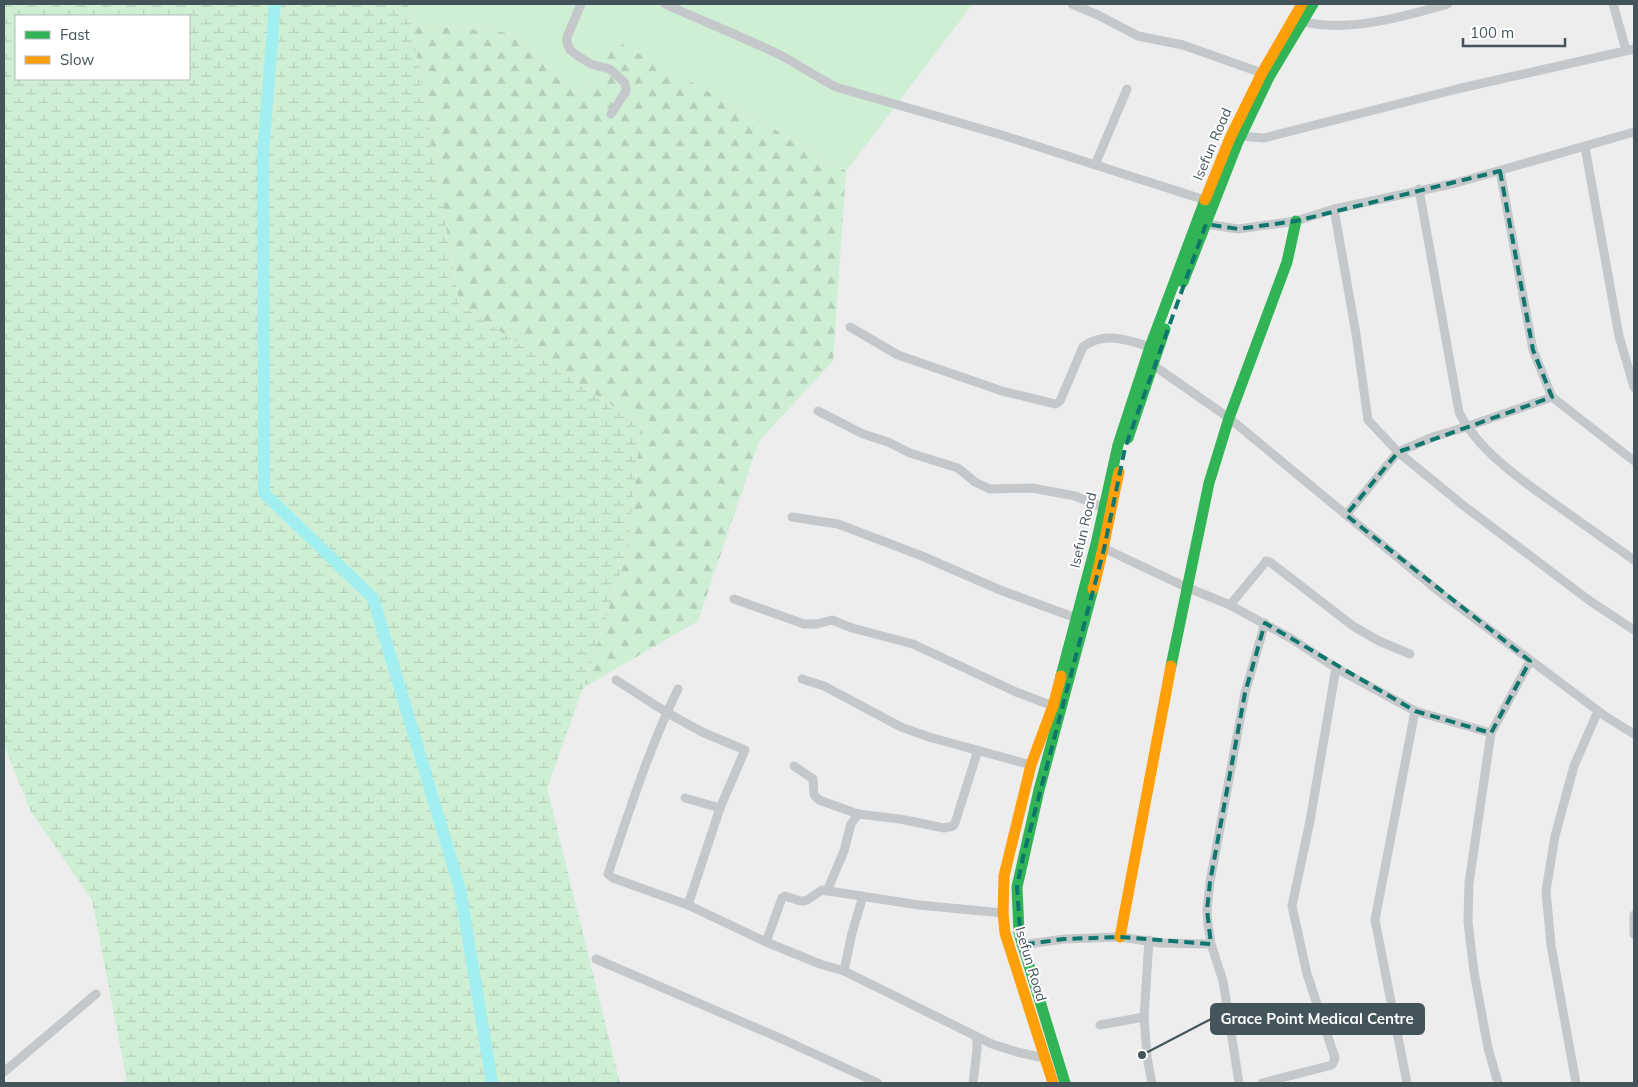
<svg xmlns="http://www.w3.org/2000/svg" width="1638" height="1087" viewBox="0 0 1638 1087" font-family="Mulish,sans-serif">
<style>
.green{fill:#cfefd5}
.forest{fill:url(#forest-firs)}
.wetland{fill:url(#wetland-marsh);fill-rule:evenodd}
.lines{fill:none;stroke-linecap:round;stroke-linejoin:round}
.river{stroke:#a1eff0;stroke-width:12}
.street{stroke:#c4c8ca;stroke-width:9}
.fast{stroke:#30b455;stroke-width:11}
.slow{stroke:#ff9f0a;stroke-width:11}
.marked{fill:none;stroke:#0f766e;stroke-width:4;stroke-dasharray:10 6;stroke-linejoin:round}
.labels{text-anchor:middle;stroke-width:4;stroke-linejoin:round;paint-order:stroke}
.street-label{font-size:14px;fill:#43545b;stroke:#fff}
.leader{fill:none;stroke:#43545b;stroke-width:2}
.callout-dot{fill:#43545b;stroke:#fff;stroke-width:2}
.callout{fill:#43545b;stroke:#43545b;stroke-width:2}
.callout-label{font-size:15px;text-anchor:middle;font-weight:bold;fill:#fff}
</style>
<defs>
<pattern id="forest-firs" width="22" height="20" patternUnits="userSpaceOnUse" patternTransform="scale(1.25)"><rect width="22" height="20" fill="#cfefd5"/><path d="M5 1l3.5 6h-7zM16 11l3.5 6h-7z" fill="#b3cfb9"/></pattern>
<pattern id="wetland-marsh" width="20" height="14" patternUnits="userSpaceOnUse" patternTransform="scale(1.25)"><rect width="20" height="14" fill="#cfefd5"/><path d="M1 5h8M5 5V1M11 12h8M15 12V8" fill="none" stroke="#b3cfb9"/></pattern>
</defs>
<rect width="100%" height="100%" fill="#eeeded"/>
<path class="green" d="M408,4h565l-127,167 -108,-63 -120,-65 -39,52 -69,-62 -99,-10z"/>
<path class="forest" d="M411,23l99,10 69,62 39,-53 120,66 108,63 -13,190 -74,80 -61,180 -115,67 44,-136 14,-127 -182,-121z"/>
<path class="wetland" d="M4,4h404l51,300 182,121 -14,127 -44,136 -36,100 73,295h-495l1,-6 -34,-177 -62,-90 -26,-65zM16,16h173v63h-173z"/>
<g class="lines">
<path class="river" d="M275,4l-12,148 1,341 109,105 87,291 32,194"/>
<g class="street">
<path d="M581,4l-14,33v6l3,7 8,6 13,8 19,5 15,14 1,8 -15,23"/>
<path d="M665,4c37,17 76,32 113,50 20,10 38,23 58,33l166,48 203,65"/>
<path d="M1072,4l26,11 40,21 45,9 79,28"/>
<path d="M1613,4l13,46"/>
<path d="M1303,22c8,1 15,3 23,3 39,3 86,-11 122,-21"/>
<path d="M1241,136l23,2 193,-49 177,-40"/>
<path d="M1585,147l34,189 15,51"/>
<path d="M1095,165l32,-76"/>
<path d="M1500,171l33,179 19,47 82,64"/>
<path d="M1419,189l40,223c19,40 68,72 103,97 24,17 48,34 72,51"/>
<path d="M1334,209l22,125 12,86 30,32 66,54 126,95 44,29"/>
<path d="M1206,224l32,5 58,-8 38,-12 122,-26 178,-51"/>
<path d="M850,327l48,28 104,36 54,13 4,-3 23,-54c20,-16 46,-7 67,0"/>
<path d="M1153,365l76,53 213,176 163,122 29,18"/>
<path d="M818,411l45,23 25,8 22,11 48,15 17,14 15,7 42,-1 43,8 28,11"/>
<path d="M1346,515l52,-63 35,-15 33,-10 86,-30"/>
<path d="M792,517l46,7 84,32 78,34 76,28"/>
<path d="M1099,546l87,41 44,18 62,34 44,29 79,43 76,22"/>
<path d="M734,599l70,25h13l15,-4 20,8 61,16 103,48 37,14"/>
<path d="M1230,605l34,-41 2,-3 4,1 83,64 26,15 31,13"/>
<path d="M802,679l22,7 77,41 28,10 102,28"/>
<path d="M616,680l50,32 36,20 43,18 -25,58 -32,97"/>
<path d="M678,689c-29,59 -49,123 -70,185l5,4 75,27 78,37 54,22 24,7 148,73 25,8 27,6"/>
<path d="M794,766l19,13 1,16 5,5 39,14 42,5 44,9 9,-2 2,-3 23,-73"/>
<path d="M685,798l35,10"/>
<path d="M827,891l17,-40 7,-27 7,-10"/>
<path d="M1634,915v19"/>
<path d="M1149,940l-5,77 3,40 5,26"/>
<path d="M766,942l16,-44 3,-2c24,8 17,7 37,-6l97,15 84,8"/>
<path d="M1021,945l43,-6 56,-2 41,6 50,1"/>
<path d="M596,959l186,80 96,44"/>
<path d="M844,971l8,-38 11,-37"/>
<path d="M1100,1025l44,-8"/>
<path d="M4,1072l92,-78"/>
<path d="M973,1083l4,-33v-13"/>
<path d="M1239,1083l-16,-102 -12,-37 -3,-20 -1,-14 3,-28 35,-189 20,-70"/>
<path d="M1262,1083l70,-18 3,-7 -28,-84 -15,-68 18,-85 26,-153"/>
<path d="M1407,1083l-32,-163 40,-209"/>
<path d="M1498,1083l-10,-35 -14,-76 -6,-50 1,-39 22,-150 39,-72"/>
<path d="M1576,1083l-25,-138 -5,-54 9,-55 19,-70 24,-55"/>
</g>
<g class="fast">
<path d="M1183,282l54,-138 32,-67 44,-73"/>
<path d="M1128,438l37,-109"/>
<path d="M1171,666l38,-183 20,-65 58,-156 9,-41"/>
<path d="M1061,676l35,-132 22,-99 32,-98 55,-147"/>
<path d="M1065,1083l-46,-150 -2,-46 22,-97 54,-201"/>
</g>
<g class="slow">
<path d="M1205,200l25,-62 32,-65 40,-69"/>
<path d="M1093,589c11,-39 17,-78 26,-117"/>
<path d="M1120,937l51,-271"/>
<path d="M1053,1083l-48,-150 -2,-20 1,-37 27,-111 22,-59 8,-30"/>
</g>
</g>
<path class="marked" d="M1500,171l33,179 19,47 -154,55 -52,63 184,146 -39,72 -76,-22 -150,-88 -20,70 -35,189 -3,28 4,34 -91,-7 -56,2 -43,6 -4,-58 6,-30 81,-308 21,-101 81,-224 32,5 58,-8z"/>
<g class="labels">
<g class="street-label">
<text transform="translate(1212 144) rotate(-67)" y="5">Isefun Road</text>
<text transform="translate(1083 530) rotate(-77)" y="5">Isefun Road</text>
<text transform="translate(1031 964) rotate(73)" y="5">Isefun Road</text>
</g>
</g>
<path class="leader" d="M1142 1055L1211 1019"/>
<circle class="callout-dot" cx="1142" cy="1055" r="5"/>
<rect class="callout" x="1211" y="1004" width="213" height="30" rx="5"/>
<g class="callout-label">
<text x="1317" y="1024">Grace Point Medical Centre</text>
</g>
<rect width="1638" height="1087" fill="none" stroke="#43545b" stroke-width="10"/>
<rect x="15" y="15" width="175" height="65" fill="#ffffff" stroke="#b4bbbd"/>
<rect x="25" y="31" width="25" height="8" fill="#30b455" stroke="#b4bbbd"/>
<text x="60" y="40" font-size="15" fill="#43545b">Fast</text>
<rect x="25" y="56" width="25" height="8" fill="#ff9f0a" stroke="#b4bbbd"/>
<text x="60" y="65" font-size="15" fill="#43545b">Slow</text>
<path d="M1463 38v8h102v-8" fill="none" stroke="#43545b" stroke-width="2.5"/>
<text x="1470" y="38" font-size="15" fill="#43545b" stroke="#ffffff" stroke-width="4" paint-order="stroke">100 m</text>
</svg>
